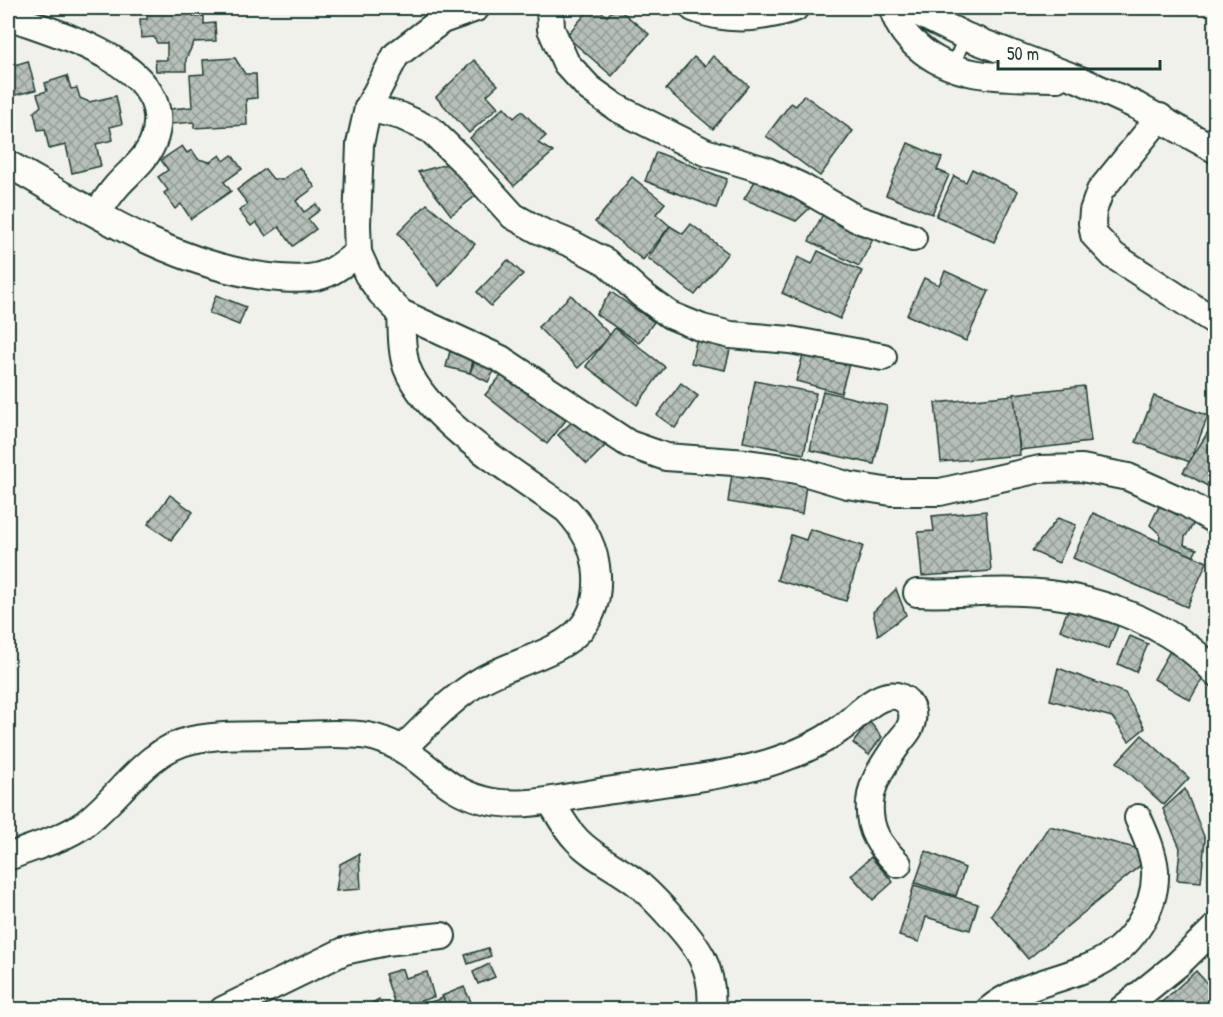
<svg xmlns="http://www.w3.org/2000/svg" width="1223" height="1017" viewBox="0 0 1223 1017" font-family="'Patrick Hand',sans-serif">
<style>
.building{fill:url(#building-cross-hatch);stroke:#1f3d34;stroke-width:1.5}
.lines{fill:none;stroke-linecap:round;stroke-linejoin:round}
.lane-casing{stroke:#1f3d34;stroke-width:16}
.street-casing{stroke:#1f3d34;stroke-width:30}
.lane{stroke:#fdfcf7;stroke-width:12}
.street{stroke:#fdfcf7;stroke-width:26}
</style>
<defs>
<pattern id="building-cross-hatch" width="8" height="8" patternUnits="userSpaceOnUse" patternTransform="scale(1.5)"><rect width="8" height="8" fill="#b6bfb8"/><path d="M0 0l8 8M0 8l8-8" fill="none" stroke="#939c96"/></pattern>
</defs>
<rect width="100%" height="100%" fill="#f0f1eb"/>
<filter id="ink" filterUnits="userSpaceOnUse"><feTurbulence type="fractalNoise" baseFrequency=".0167" numOctaves="2"/><feDisplacementMap in="SourceGraphic" scale="12" xChannelSelector="R" yChannelSelector="G"/><feConvolveMatrix kernelMatrix="1 2 1 2 8 2 1 2 1" color-interpolation-filters="sRGB"/></filter>
<g filter="url(#ink)">
<g class="building">
<path d="M147,8h39l8,9 10,-1v8l11,-1 1,18 -22,1 -8,17v12h-30l-1,-11h12v-17h-10l-3,-6 -13,1 -1,-19h7z"/>
<path d="M591,8h6l10,8 8,-8h2l32,26 -37,42 -46,-40z"/>
<path d="M713,56l36,30 -36,43 -47,-40 28,-32 11,9z"/>
<path d="M235,58l10,16h11l1,24 -11,1 1,26 -53,3v-6l-23,2 -1,-15 22,-2 -2,-32 14,-1 -1,-14z"/>
<path d="M474,60l24,25 -11,10 11,12 -29,26 -33,-36z"/>
<path d="M28,61l8,29 -25,6 2,8 -5,2v-39z"/>
<path d="M67,76l4,13 6,-1 3,10 9,4 27,-6 6,28 -12,3 3,13 -17,4 5,22 -29,7 -6,-28 -17,4 -4,-20 -7,1 -4,-18 7,-6 -4,-12 10,-3 -2,-8z"/>
<path d="M804,95l49,36 -33,45 -54,-40 25,-33 5,3z"/>
<path d="M504,107l10,11 8,-7 24,25 -8,7 15,9 -39,34 -44,-48z"/>
<path d="M908,143l34,15 -5,12 12,5 -17,39 -46,-19z"/>
<path d="M182,146l5,7 5,-3 6,9 12,3 10,-7 4,6 8,-6 10,14 -18,13 7,9 -40,28 -10,-15 -6,5 -11,-16 4,-3 -10,-13 10,-7 -7,-10z"/>
<path d="M656,152l71,27 -11,29 -71,-27z"/>
<path d="M454,162l24,32 -27,21 -33,-43z"/>
<path d="M300,167l15,20 -19,14 8,11 12,-8 4,6 -12,9 8,10 -23,17 -14,-19 -13,9 -10,-14 -5,4 -12,-15 9,-7 -11,-14 28,-21 8,10h10z"/>
<path d="M972,169l46,22 -24,51 -58,-26 18,-40 12,6z"/>
<path d="M632,177l33,26 -9,11 14,12 -27,34 -48,-38z"/>
<path d="M757,178l55,28 -16,15 -52,-22z"/>
<path d="M427,204l48,40 -36,42 -41,-53z"/>
<path d="M823,214l50,25 -14,27 -50,-25z"/>
<path d="M691,224l37,29 -33,42 -47,-37 22,-32 13,8z"/>
<path d="M818,251l44,20 -22,48 -58,-26 16,-36 14,7z"/>
<path d="M508,260l15,14 -32,32 -14,-14z"/>
<path d="M945,271l44,20 -23,50 -59,-26 17,-37 15,7z"/>
<path d="M611,292l43,30 -15,21 -43,-29z"/>
<path d="M216,295l30,12 -7,18 -30,-12z"/>
<path d="M571,295l40,41 -33,32 -40,-41z"/>
<path d="M615,328l50,39 -28,38 -51,-39z"/>
<path d="M697,338l34,8 -6,24 -34,-7z"/>
<path d="M451,347l24,6 -5,20 -24,-6z"/>
<path d="M804,351l45,13 -8,29 -45,-12z"/>
<path d="M477,355l21,9 -10,18 -18,-9z"/>
<path d="M505,371l61,49 -19,24 -62,-49z"/>
<path d="M755,381l61,12 -12,61 -61,-12z"/>
<path d="M681,383l17,13 -23,32 -18,-13z"/>
<path d="M1084,386l7,56 -71,8 -7,-56z"/>
<path d="M823,391l64,15 -13,58 -64,-14z"/>
<path d="M1014,395l6,60 -79,7 -6,-59z"/>
<path d="M1154,396l54,20 -18,46 -54,-20z"/>
<path d="M577,417l28,29 -18,18 -29,-29z"/>
<path d="M1216,419v72l-33,-19z"/>
<path d="M732,474l74,11 -4,29 -74,-12z"/>
<path d="M170,495l23,17 -22,28 -23,-16z"/>
<path d="M1162,500l34,20 -11,17 -1,8 13,4 -5,10 -33,-14 1,-11 -10,-9z"/>
<path d="M986,511l5,60 -69,5 -4,-44 16,-1 -2,-15z"/>
<path d="M1093,513l114,49 -20,45 -114,-49z"/>
<path d="M1058,518l18,7 -17,38 -27,-12z"/>
<path d="M810,529l53,17 -17,55 -69,-21 14,-45 15,5z"/>
<path d="M896,589l10,26 -28,20 -5,-23z"/>
<path d="M1070,604l49,19 -10,26 -49,-19z"/>
<path d="M1130,636l18,8 -12,28 -18,-8z"/>
<path d="M1171,649l36,21 -17,30 -36,-21z"/>
<path d="M1058,668l67,25 20,35 -16,13 -17,-24 -62,-17z"/>
<path d="M869,721l13,16 -13,18 -16,-12z"/>
<path d="M1142,735l47,43 -25,27 -47,-43z"/>
<path d="M1211,776h5v33h-1z"/>
<path d="M1185,789l20,50 -4,43 -24,-2 3,-32 -17,-39z"/>
<path d="M1049,826l106,27 -127,106 -37,-44z"/>
<path d="M926,851l39,17 -9,28 -41,-13z"/>
<path d="M359,854l2,35 -25,2 4,-27z"/>
<path d="M871,857l22,25 -20,18 -22,-25z"/>
<path d="M914,885l64,19 -8,26 -44,-13 -7,25 -20,-6z"/>
<path d="M488,948l3,8 -23,8 -3,-9z"/>
<path d="M489,964l6,13 -17,7 -5,-12z"/>
<path d="M402,969l3,9 22,-6 7,25 -38,11 -11,-34z"/>
<path d="M1196,971l20,22v17h-63z"/>
<path d="M464,987l9,19 -8,4h-16l-7,-14z"/>
<path d="M443,998l6,12h-43z"/>
<path d="M379,999l6,11h-16l-2,-4z"/>
</g>
<g class="lines">
<g class="lane-casing">
<path id="lane" d="M952,69l13,-33"/>
</g>
<g class="street-casing">
<g id="street">
<path d="M476,8l-34,12 -46,35 -28,53 -8,36 -3,80 1,29 10,22 13,18 20,20 100,46 128,85 37,13 81,6 50,7 50,15 44,7h49l100,-23 42,-1 46,9 58,26 30,18"/>
<path d="M550,8l1,21 15,34 23,25 28,20 88,44 60,18 35,16 57,33 56,19"/>
<path d="M693,8c33,14 68,11 102,0"/>
<path d="M893,8c4,16 11,27 24,38 38,35 91,31 140,32"/>
<path d="M909,8l56,28 113,43 59,27 79,44"/>
<path d="M8,16c50,18 174,51 145,126 -7,18 -25,31 -37,45 -7,8 -13,18 -19,26"/>
<path d="M368,108l33,8 30,14 32,31 50,55 25,14 34,14 34,18 35,32 29,21 32,13 29,7 59,5 93,17"/>
<path d="M1160,117l-60,74 -7,20 -1,12 2,12 20,21 102,66"/>
<path d="M8,164c82,46 165,101 261,113 19,2 41,4 59,-4 10,-4 21,-14 30,-20"/>
<path d="M401,313c1,18 0,38 6,55 20,53 114,109 160,142 18,20 28,37 30,65 4,76 -66,77 -115,105 -31,18 -55,45 -80,69"/>
<path d="M917,593c35,2 70,-3 105,-1 67,2 149,30 194,81"/>
<path d="M551,802c8,13 15,27 26,38 17,18 41,28 60,43 12,10 23,22 33,33 27,29 45,52 41,94"/>
<path d="M8,857c24,-10 53,-17 75,-32 37,-27 62,-75 109,-85 33,-7 67,-4 100,-5 24,0 51,-3 76,1 11,2 23,7 32,12 31,18 46,43 84,52 36,9 69,-1 104,-6 35,-6 70,-10 104,-15 52,-8 105,-19 148,-50 16,-11 38,-40 60,-32 12,5 15,19 10,30 -2,5 -7,10 -10,14 -13,18 -29,40 -30,62 -2,28 10,43 28,61"/>
<path d="M223,1010l121,-59 42,-9 56,-6"/>
<path d="M989,1010c30,-25 70,-29 105,-45 35,-16 63,-55 61,-95 -2,-19 -10,-36 -17,-52"/>
<path d="M1121,1010l57,-46 38,-37"/>
</g>
</g>
<use href="#lane" class="lane"/>
<use href="#street" class="street"/>
</g>
</g>
<rect width="1223" height="1017" fill="none" stroke="#fdfcf7" stroke-width="30"/>
<rect x="15" y="15" width="1193" height="987" fill="none" stroke="#1f3d34" stroke-width="2" filter="url(#ink)"/>
<path d="M998 60v9h162v-9" fill="none" stroke="#1f3d34" stroke-width="3"/>
<text x="1007" y="60" font-size="18" fill="#1f3d34" stroke="#fdfcf7" stroke-width="4.5" paint-order="stroke">50 m</text>
</svg>
